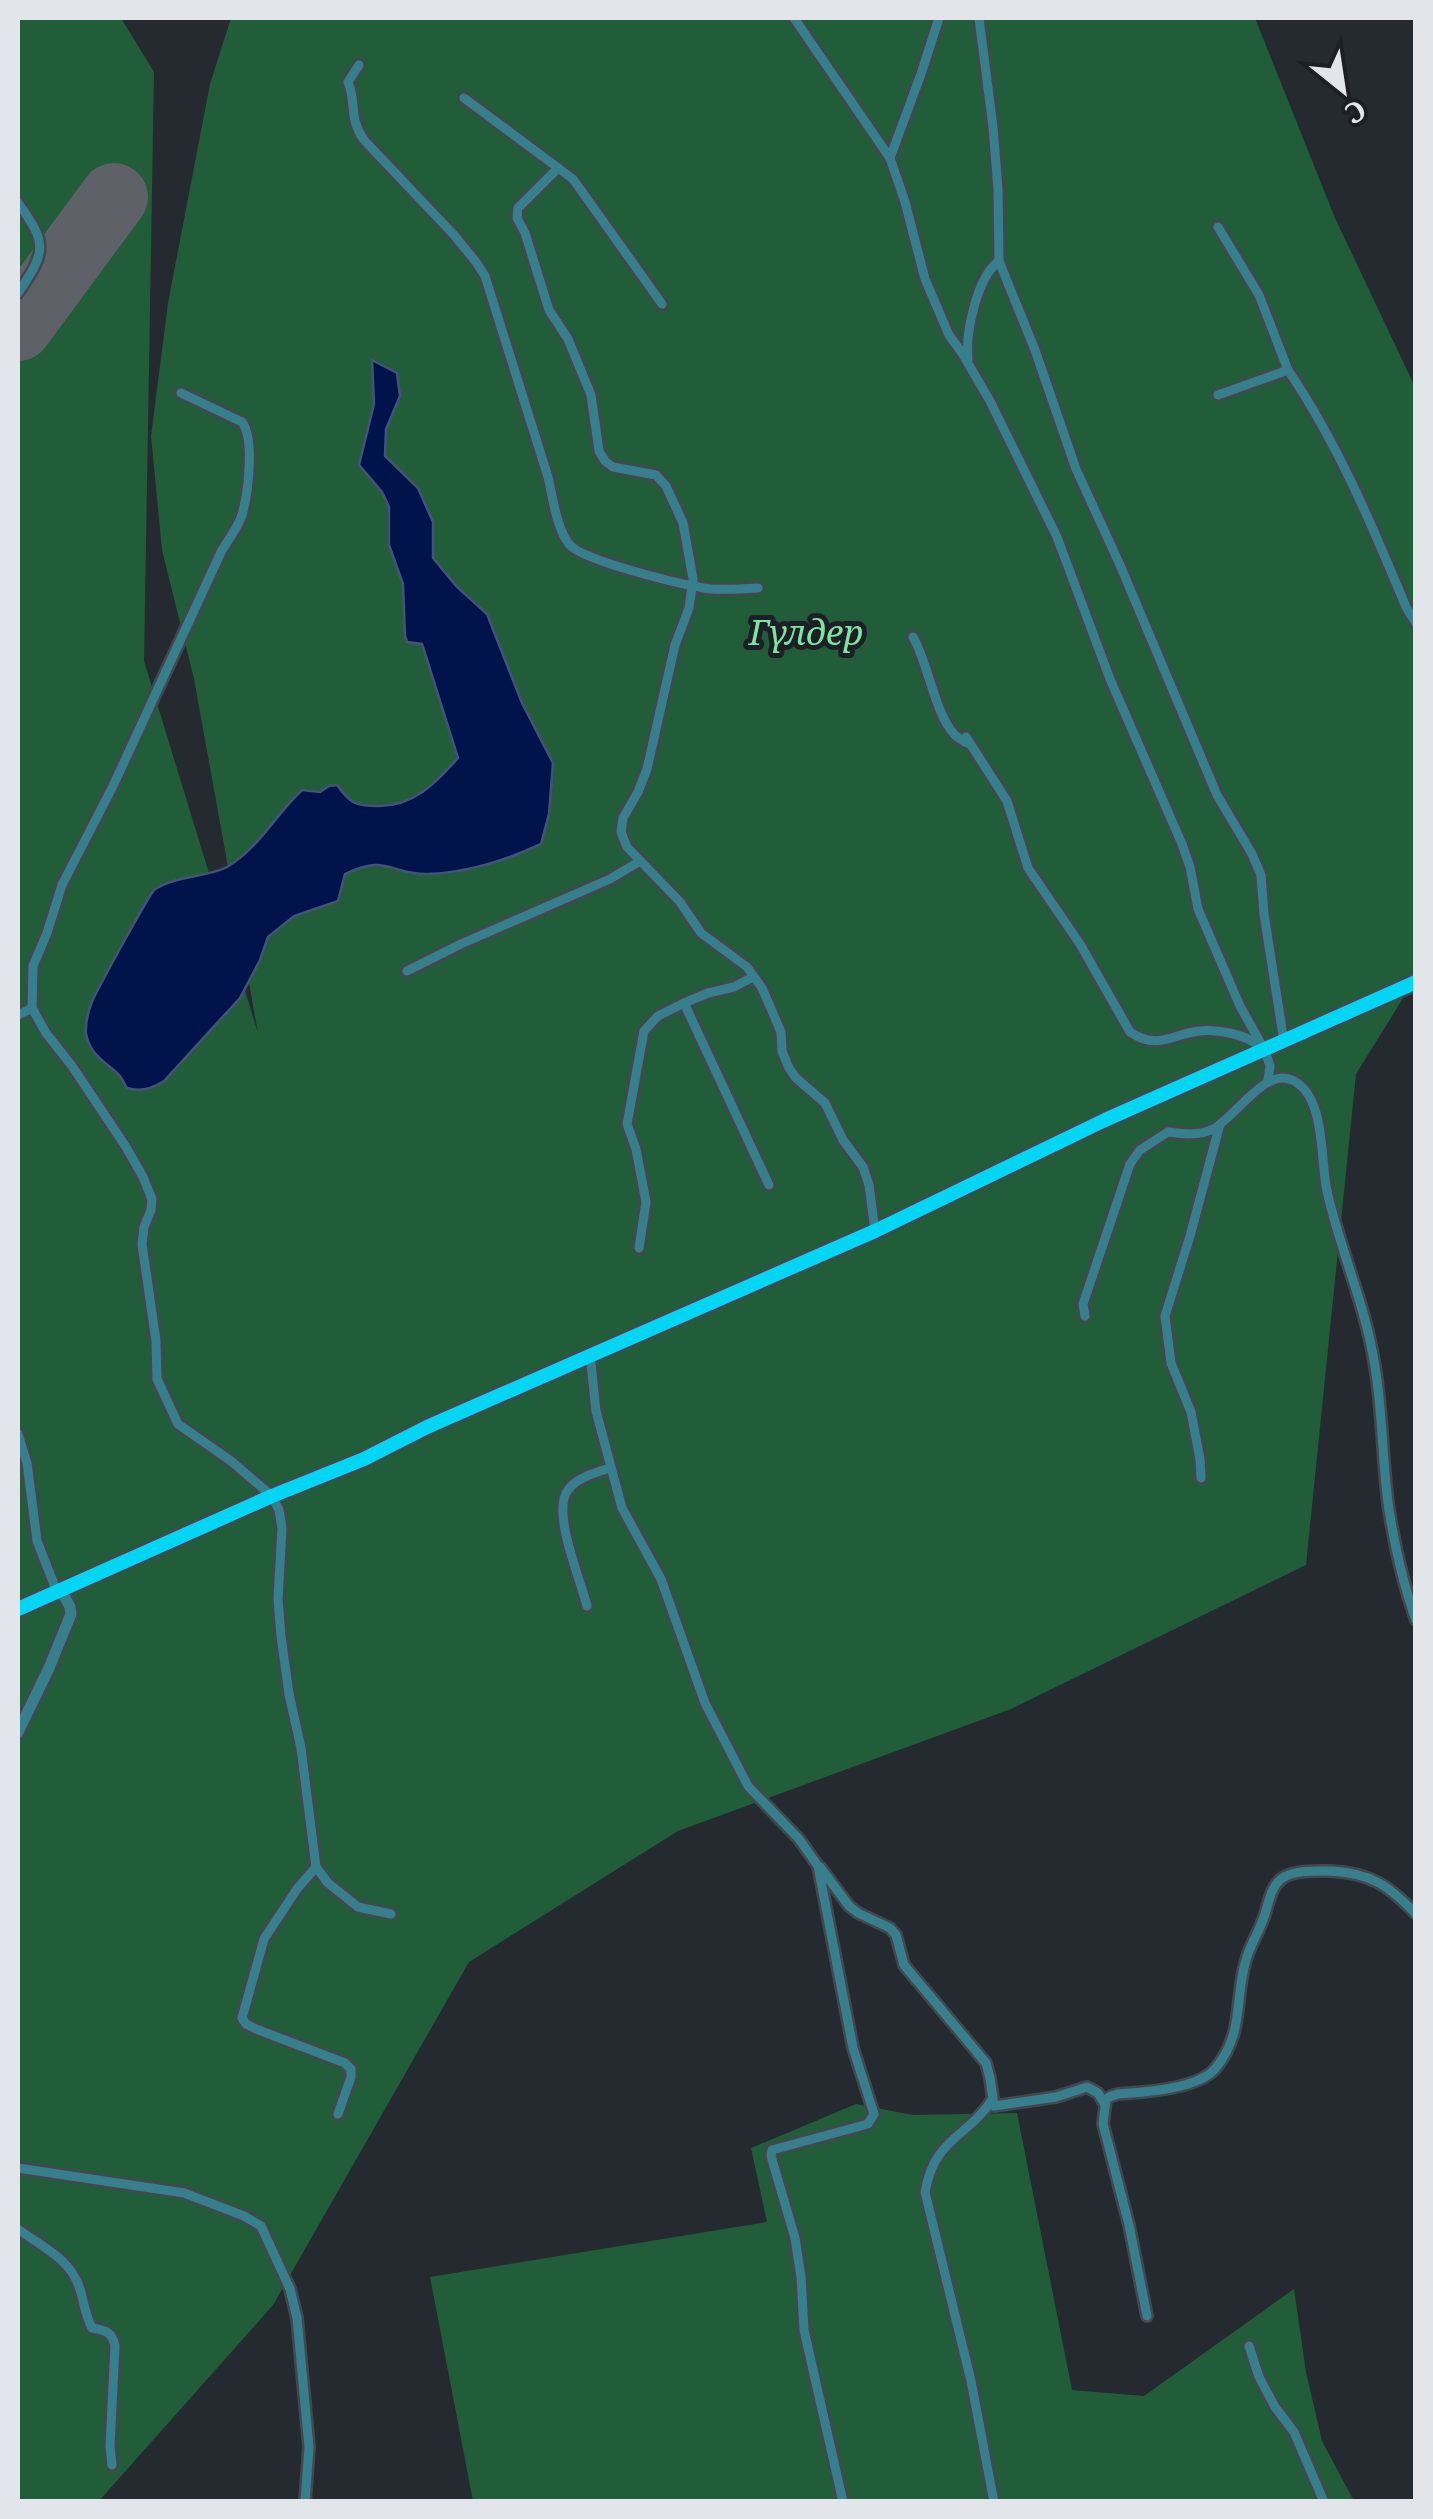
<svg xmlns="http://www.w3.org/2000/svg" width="1433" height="2519" viewBox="0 0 1433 2519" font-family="'Noto Serif',serif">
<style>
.green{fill:#205d38}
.water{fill:#00134a;stroke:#44527a;stroke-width:2.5}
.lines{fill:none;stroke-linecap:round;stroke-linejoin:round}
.runway{stroke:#5e6268;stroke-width:68}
.minor-casing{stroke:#43484e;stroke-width:14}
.tertiary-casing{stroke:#43484e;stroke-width:16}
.primary-casing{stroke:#43484e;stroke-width:19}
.minor{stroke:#387f8e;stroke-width:9}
.tertiary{stroke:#387f8e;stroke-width:11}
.primary{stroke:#03d5f5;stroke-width:14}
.labels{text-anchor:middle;stroke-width:10;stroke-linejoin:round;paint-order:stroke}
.park-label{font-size:35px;font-style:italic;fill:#7ee4a0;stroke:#1c2026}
</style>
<rect width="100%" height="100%" fill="#252a30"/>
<g class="green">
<path d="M18,18h103l33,54 -10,589 114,372 -64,-354 -32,-129 -11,-114 17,-133 42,-219 21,-66h1024l80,200 81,171 -1,590 -59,95 -50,491 -295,144 -333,122 -209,131 -196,343 -175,197 -80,-1z"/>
<path d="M856,2104l57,11 104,-2 55,277 72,6 150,-107 12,83 16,69 32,60h-881l-43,-224 337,-55 -16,-74z"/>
</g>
<path class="water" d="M372,360l25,13 3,23 -14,33 -1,27 33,32 15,34v36l24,29 30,27 35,89 31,60 -4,51 -8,30c-34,16 -76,29 -113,30 -37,1 -41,-21 -83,0l-7,27 -44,15 -26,21 -8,23 -20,38 -76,83c-13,8 -23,11 -37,7 -3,-4 -5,-10 -8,-13 -14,-14 -28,-18 -33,-41 -1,-8 2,-22 5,-30 4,-11 58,-109 63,-114 19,-14 55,-13 73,-23 32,-19 49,-53 75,-77l18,2 9,-6 8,-1c13,18 18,21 40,21 36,1 59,-23 81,-48l-36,-114 -15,-2 -2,-6 -2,-52 -14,-39v-38l-7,-15 -23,-27 15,-61z"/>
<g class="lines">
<path class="runway" d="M18,327l96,-130"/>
<g class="minor-casing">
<g id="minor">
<path d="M794,18l96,140 15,44 20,77 24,56 13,18 28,48 67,136 53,142 72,165 8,23 8,42 42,97 25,45 5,15 -2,14"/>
<path d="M979,18l14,109 5,62 1,72 36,89 41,119 44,96 97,230 35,59 9,21 3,39 20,128"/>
<path d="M359,65l-11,17c9,22 0,35 16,58l90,95 22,27 9,14 63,201c5,21 8,50 21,67 13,17 118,42 142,45 16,1 32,0 47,-1"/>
<path d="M464,98l109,81 89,125"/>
<path d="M890,158l31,-84 18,-56"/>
<path d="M558,168l-40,40 -1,10 8,15 24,77 19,29 23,56 8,56 6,10 8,6 43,8 10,11 17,37 10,56 -4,29 -14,37 -28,124 -9,23 -15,26 -2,14 6,15 53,55 21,31 46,34 15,21 19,44 1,19 7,17 7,10 29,25 18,37 20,27 6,18 6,46"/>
<path d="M18,203c30,41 28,49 0,90"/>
<path d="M1218,227l41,68 29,75"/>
<path d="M968,360c-3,-27 9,-83 31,-99"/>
<path d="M181,393l61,29c13,17 6,72 0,93 -4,12 -13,24 -20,35l-109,236 -51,99 -15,48 -14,33 -1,42 14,25 26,33 54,81 17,30 9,22 -1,11 -7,17 -2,17 14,97 1,38 21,45 53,37 41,35 7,14 3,18 -4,71 3,37 8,58 12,54 15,119 12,16 30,24 33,7"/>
<path d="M1218,395l70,-25c50,74 84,155 118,237l10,16"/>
<path d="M913,637c15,26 22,76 41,97 2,3 10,7 13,9"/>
<path d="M966,737l41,64 21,67 52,76 50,88c28,19 42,2 69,-1 19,-2 46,3 60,15"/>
<path d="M407,971l54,-27 149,-65 30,-18"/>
<path d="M684,1003l85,182"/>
<path d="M18,1015l14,-7"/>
<path d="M639,1248l7,-46 -10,-53 -9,-25 17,-93 14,-15 26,-13 24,-10 26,-6 19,-10"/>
<path d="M1085,1316l-2,-12 47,-140 10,-14 28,-18c15,2 31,4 45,-3 22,-11 52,-62 79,-49 34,15 28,80 35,111 13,59 39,115 48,176 8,47 7,96 14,143 6,37 14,74 27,110"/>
<path d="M590,1354l6,57 26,97 39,71 44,124 43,83 51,53 19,27 35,182 21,66 -6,10 -96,26 -1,6 24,82 6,39 3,53 39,172"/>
<path d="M18,1434l9,29 10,78 20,51"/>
<path d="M1201,1478l-1,-19 -9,-47 -20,-49 -6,-47 25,-80 30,-112"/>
<path d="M587,1606c-6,-25 -36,-95 -19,-116 8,-12 29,-18 42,-22"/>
<path d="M316,1867l-19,22 -33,50 -22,79 4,6 10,5 89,34 6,6v8l-13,37"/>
<path d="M820,1867l29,39 9,7 32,15 6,7 8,30 82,98 4,15 4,28 62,-9 31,-10 11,6 6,10"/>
<path d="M992,2100c-25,38 -57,37 -67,92l46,189 23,121"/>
<path d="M18,2168l166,25 60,23 17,10 29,63 7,29 12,129 -4,55"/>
<path d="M18,2229c24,18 52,29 62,60 4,14 5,26 12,39 14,2 20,4 23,18l-5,100 2,19"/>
<path d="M1147,2316l-18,-91 -26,-101 3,-25c12,-8 23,-5 37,-7 21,-2 58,-7 72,-23 30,-36 19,-70 31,-109 4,-15 13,-28 18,-43 5,-14 6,-31 20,-40 13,-7 31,-6 46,-6 41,2 58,14 86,43"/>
<path d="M1249,2346l10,31 16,30 19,25 30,70"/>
</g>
</g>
<g class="tertiary-casing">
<path id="tertiary" d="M18,1732l31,-64 22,-54 -1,-7 -9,-17"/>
</g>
<g class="primary-casing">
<path id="primary" d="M18,1609l254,-113 92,-37 63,-32 448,-196 230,-111 311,-138"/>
</g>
<use href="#minor" class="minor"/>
<use href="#tertiary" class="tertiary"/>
<use href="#primary" class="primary"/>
</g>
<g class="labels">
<g class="park-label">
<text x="806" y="645">Гүлдер</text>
</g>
</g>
<rect width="1433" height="2519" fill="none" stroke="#e2e5e9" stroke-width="40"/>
<g transform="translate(1343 90) rotate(150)" stroke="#1c2026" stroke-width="8" paint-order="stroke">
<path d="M0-8L18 38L0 25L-18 38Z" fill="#e2e5e9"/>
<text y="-15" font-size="28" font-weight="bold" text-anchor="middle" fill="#e2e5e9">С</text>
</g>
</svg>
